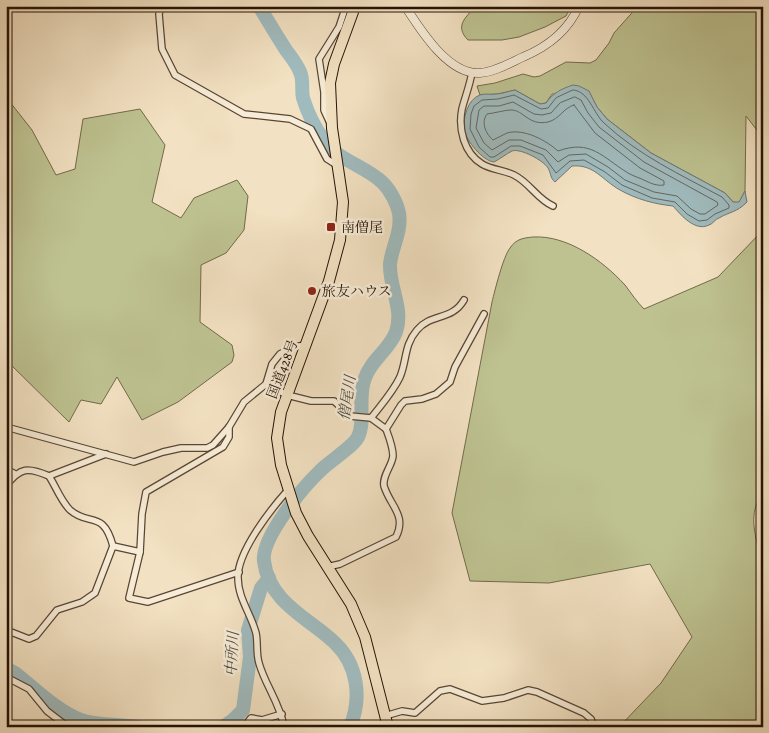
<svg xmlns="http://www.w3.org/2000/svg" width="769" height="733" viewBox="0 0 769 733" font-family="Alegreya,'Noto Serif JP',serif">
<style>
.green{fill:#bec291;stroke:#726a4a}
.water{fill:#a0bbbe;stroke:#6f7874}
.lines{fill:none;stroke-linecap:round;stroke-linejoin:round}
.shore{stroke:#626761;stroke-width:1}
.river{stroke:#a0bbbe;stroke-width:14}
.minor-casing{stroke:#584634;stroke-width:8}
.tertiary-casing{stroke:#584634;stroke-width:9}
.trunk-casing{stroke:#251304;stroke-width:12}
.minor{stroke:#f7ecd7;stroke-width:5.5}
.tertiary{stroke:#f7ecd7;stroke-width:8}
.trunk{stroke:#f2e1c2;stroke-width:10}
.poi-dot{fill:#8f2418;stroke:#f7ecd7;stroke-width:2}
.labels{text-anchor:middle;stroke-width:5;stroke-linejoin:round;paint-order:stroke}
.poi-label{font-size:14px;fill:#251304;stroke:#f7ecd7;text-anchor:start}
.street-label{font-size:14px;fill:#251304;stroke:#f7ecd7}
.water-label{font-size:15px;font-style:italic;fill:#504e45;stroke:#f7ecd7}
</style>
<rect width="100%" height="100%" fill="#f2e1c2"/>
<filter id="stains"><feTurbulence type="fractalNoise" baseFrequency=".004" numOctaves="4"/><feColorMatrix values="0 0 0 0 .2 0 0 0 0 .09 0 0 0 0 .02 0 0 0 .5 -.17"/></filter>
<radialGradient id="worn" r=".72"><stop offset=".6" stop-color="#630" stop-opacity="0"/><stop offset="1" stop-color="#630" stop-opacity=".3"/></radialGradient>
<g class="green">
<path d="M476,6h95l-5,10 -21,11 -26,10 -17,3h-34c-14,-14 -2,-23 8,-34z"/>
<path d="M638,6h125v132l-17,-22 -1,75 -6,12 -6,-1 -8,-9 -74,-40 -44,-34 -10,-12 -8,-15 -37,2 -6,9 -6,1 -25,-14 -17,4 -18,1 -3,-9 18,-3 28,-9 11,3 6,-1 26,-14 24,1 6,-3 13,-17 5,-10z"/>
<path d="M6,97l26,33 24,45 19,-6 8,-50 57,-10 25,36 -13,57 29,16 13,-20 43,-18 11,16 -4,34 -18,23 -25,12 -1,57 32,23 2,10 -2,7 -54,40 -36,18 -25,-43 -16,27 -20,-4 -12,22 -63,-62z"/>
<path d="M763,230v276l-6,-3c-7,17 -1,35 3,52l3,2v170h-144l42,-44 31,-46 -42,-73 -101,19 -79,-2 -18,-68 40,-211c3,-12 11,-45 18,-54 6,-9 13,-10 23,-11 34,-2 69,23 92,48 6,8 12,17 19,24l74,-32z"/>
</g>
<path class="water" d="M573,85l6,1 10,5 8,16 10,12 44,34 74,40 8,9h6l6,-11 2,11c-11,11 -16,9 -28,16 -4,1 -6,6 -10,7 -14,7 -28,-10 -36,-19 -19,-2 -37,-7 -53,-16 -18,-10 -26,-26 -48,-24l-17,16c-5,-4 -4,-9 -7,-14 -5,-8 -28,-20 -36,-17 -6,3 -12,8 -18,11 -11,-1 -28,-21 -30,-33 -1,-12 4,-30 16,-34 5,-2 11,0 16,-1 6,0 13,-3 19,-4l25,14 6,-1c7,-10 15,-14 27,-18z"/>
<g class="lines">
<g class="shore">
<path d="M573,90c16,1 20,23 31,33 34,32 77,52 118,74l7,8v3l-14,6 -8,6 -8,1 -12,-7 -12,-12 -23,-4 -30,-13 -17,-13 -21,-12 -14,1 -14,12 -13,-18 -23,-9h-9l-17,11h-4l-11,-10 -9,-18 1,-15 3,-8 8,-6 16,-1 16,-4 27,14 7,-1 8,-10z"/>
<path d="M575,97l6,3 7,13 11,14 45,35 73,40 1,3 -13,9h-5l-9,-5 -14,-13 -23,-4 -29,-12 -17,-13 -22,-13 -17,1 -11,7 -12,-12 -25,-10h-12l-17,10 -8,-7 -8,-15 3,-18 5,-4h15l14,-4 21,12 8,1 9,-2 9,-10z"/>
<path d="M574,105l21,28 45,35 24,13v4c-6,1 -12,-1 -18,-4 -6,-3 -13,-5 -18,-8 -26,-16 -37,-34 -70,-22 -11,-10 -34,-23 -51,-18 -5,2 -9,5 -14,7 -8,-7 -12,-18 -6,-26 8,-1 18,-4 24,-4 13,0 17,16 37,12 12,-3 15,-14 26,-17z"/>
</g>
<g class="river">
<path d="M259,6c9,15 18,30 27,44 5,7 11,14 14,22 4,8 1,17 3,26 4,13 12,30 21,42 14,21 42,26 59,43 7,7 14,20 16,30 3,19 -7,33 -9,51 -1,23 14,45 6,68 -7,18 -25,28 -31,46 -8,19 1,43 -7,59 -3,6 -10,11 -15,15 -8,7 -16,12 -23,19 -17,16 -59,67 -56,90 5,42 45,57 71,82 23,22 27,55 15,84"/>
<path d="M6,668l9,5c19,15 43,39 66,47 18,6 38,4 57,7"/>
<path d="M223,727l10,-7 10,-10 7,-53 -2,-27 13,-42 8,-10"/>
</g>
<g class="minor-casing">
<g id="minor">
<path d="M161,6l-2,8 3,35 13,26 69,39 46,5 21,10 16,30 11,7"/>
<path d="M472,72c-2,13 -7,25 -10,37 -4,20 2,44 20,55 10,6 22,6 32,11 16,8 23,24 39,31"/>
<path d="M329,121l-5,-11v-18l-5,-33 20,-32 7,-21"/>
<path d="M266,384l21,11 24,6h23l16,15 21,2 15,11"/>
<path d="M371,418c10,-13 22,-26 29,-41 7,-17 4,-32 17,-47 14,-17 35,-9 47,-30"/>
<path d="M6,427l128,35 29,-10 18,-4h26l6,-3 16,-18 15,-25 22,-18 6,-20 8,-10 13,-7 13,-2"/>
<path d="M6,469l9,5"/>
<path d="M49,476c7,11 12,25 21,34 19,17 33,-1 43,36"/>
<path d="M6,486c14,-19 22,-19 43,-10l57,-22"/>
<path d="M140,552l-11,46 19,4 91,-30"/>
<path d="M327,567l13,-3 56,-27c11,-22 -6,-31 -12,-51 -2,-10 8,-20 9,-30 0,-9 -4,-19 -7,-27l15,-24 4,-4 17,-2 14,-5 14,-12 5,-15 29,-53"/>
<path d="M6,630l23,9 7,-3 21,-26 25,-8 13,-9 18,-47 27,6 2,-38 4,-22 77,-45 6,-10v-10"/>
<path d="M6,677l23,12 18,22 17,13 10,3"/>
<path d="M385,716l17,-5 13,2 25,-22 10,-2 32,12 22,-3 24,-8 9,2 47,21 7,6 3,8"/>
<path d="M244,727l7,-9 11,2 20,-6"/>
<path d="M284,727c-4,-24 -19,-42 -25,-64 -3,-10 -1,-21 -3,-30 -5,-19 -18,-35 -18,-55 -1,-26 33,-69 50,-88"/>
</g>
</g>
<g class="tertiary-casing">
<path id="tertiary" d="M405,6c15,23 43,69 75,67 15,-1 30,-10 43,-16 24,-10 45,-26 56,-51"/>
</g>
<g class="trunk-casing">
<path id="trunk" d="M354,6l-1,6 -19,52 -4,19 2,45 11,74 -3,38 -11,41 -48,131 -4,26 4,27 15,48 12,23 43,68 14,33 23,90"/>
</g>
<use href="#minor" class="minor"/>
<use href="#tertiary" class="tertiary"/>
<use href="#trunk" class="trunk"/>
</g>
<g class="poi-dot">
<rect x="326" y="222" width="10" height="10" rx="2.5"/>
<circle cx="312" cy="291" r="5"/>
</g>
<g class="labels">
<g class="poi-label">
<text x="341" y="232">南僧尾</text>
<text x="322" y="296">旅友ハウス</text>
</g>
<g class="street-label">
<text transform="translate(282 369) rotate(-69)" y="5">国道428号</text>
</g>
<g class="water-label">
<text transform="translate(347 398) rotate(-81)" y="5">僧尾川</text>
<text transform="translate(232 654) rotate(-87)" y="5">中所川</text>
</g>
</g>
<rect width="769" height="733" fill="none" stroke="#f2e1c2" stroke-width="25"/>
<rect x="8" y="8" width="754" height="718" fill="none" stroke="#251304" stroke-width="2.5"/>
<rect x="12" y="12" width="744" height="708" fill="none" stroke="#251304"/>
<rect width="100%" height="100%" filter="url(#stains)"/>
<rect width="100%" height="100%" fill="url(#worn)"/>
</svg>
